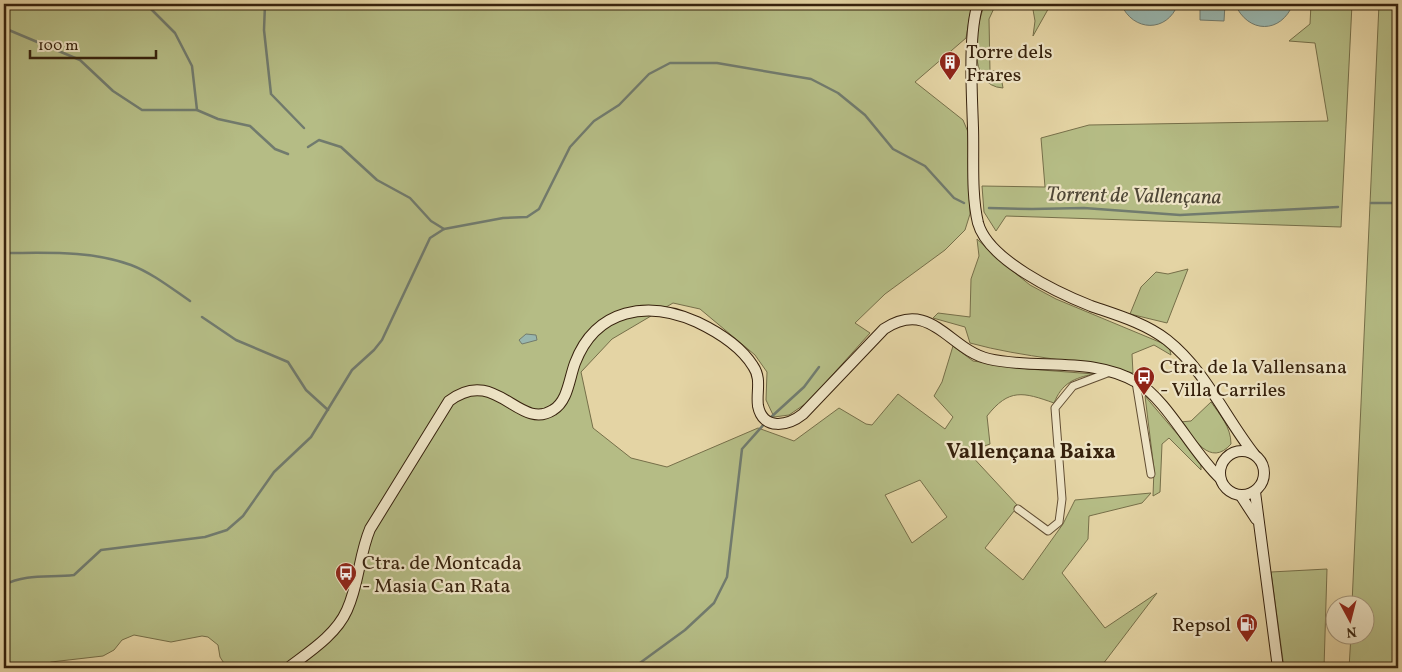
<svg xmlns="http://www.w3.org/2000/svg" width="1402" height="672" viewBox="0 0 1402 672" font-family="Vollkorn,serif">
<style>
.green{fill:#b5bc85;stroke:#766f49;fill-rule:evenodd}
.water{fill:#98b6af;stroke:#717b6e}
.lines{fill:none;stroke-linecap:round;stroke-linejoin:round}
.stream{stroke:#717b6e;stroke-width:2.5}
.street-casing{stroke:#624e33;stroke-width:9}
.secondary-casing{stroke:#37220d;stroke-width:12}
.street{stroke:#ede3c4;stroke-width:7}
.secondary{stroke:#ede3c4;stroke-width:10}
.labels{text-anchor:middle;stroke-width:4.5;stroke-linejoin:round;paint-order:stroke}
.poi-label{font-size:20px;fill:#37220d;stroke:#ede3c4;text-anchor:start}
.water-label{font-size:21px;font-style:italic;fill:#4f4736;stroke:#ede3c4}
.neighbourhood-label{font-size:21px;font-weight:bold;fill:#37220d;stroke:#ede3c4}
</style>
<rect width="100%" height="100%" fill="#e4d4a4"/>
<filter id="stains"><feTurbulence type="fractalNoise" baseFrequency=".004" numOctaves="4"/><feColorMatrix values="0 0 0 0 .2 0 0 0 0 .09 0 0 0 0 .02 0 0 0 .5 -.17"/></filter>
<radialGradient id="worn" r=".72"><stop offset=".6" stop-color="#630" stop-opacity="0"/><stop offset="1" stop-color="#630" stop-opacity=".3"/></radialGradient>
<g class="green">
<path d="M4,4h968l-6,34 -51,44 48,38 5,12 2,82 -5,16 -20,20 -60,44 -30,29 15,10 -62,69 -19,13 -15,2 -8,-17 1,-28 -12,-17 -55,-46 -27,-6 -61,36 -31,33 12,56 38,30 36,9 91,-39 36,13 45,-33 27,16 6,1 26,-31 47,35 8,-12 -19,-21 8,-14 11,-36 20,15 55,8 66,5c-20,4 -32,9 -40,29 -31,-11 -45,-15 -67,13l3,28 -22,8 50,54 -33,42 38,32 40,-56 12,-24 76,-7 -9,10 -53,13 -1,23 -26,34 43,55 52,-35 -54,71 3,4h-879l-7,-11 -2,-12 -10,-8 -6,-1 -31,6 -37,-7 -12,5 -8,10 -11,6 -52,6 -14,6h-33zM920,480l27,37 -35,26 -27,-48z"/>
<path d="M985,4h11l-7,15 1,52h10l3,17c-37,-2 -28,-62 -18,-84z"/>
<path d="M1032,4h19l-18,32 2,-15z"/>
<path d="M1311,4h41l-11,223 -335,-11 -10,15 -12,-19 -2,-26 63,1 -4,-49 48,-13 239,-4 -13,-78 -26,-2 21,-17z"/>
<path d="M1379,4h19v664h-49l2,-33 13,-1v-30h-12z"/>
<path d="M977,239l27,25 26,21 26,14 113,47 2,9 -17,-10 -22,9 1,19c-53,-13 -109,-15 -163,-30l-5,-16 -32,-9 5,-5 32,4 1,-38 8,-23z"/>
<path d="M1188,269l-21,54 -37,-9 11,-27 15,-15 12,2z"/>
<path d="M1145,396l56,66v8l-32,-32 -7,6 -2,48 -7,4 1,-27z"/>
<path d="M1211,402c9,13 20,25 20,42 -21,24 -37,-6 -51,-22l11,-1z"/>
<path d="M1327,569l-3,99h-40l-13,-96z"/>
</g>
<g class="water">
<path d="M1121,4h57c-11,29 -45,28 -57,0z"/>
<path d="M1200,4h25l-1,17 -24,-1z"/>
<path d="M1235,4h58c-12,30 -45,30 -58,0z"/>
<path d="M526,334l10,1 1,5 -15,4 -3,-4z"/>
</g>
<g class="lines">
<g class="stream">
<path d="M146,4l29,29 17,33 5,44"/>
<path d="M265,4l-1,26 7,64 33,34"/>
<path d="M4,28l76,32 33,31 29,19h55l21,9 32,7 25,23 13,5"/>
<path d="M308,147l11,-7 22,7 36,33 33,18 21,23 13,8"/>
<path d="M1371,203h27"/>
<path d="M989,208l43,1 52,-1 96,7 158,-8"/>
<path d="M4,253c42,0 86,-3 127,12 21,8 40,23 59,36"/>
<path d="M202,317l34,23 52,22 18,28 22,20"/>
<path d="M770,418l34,-31 15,-20"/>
<path d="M4,585c22,-12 47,-7 70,-10l27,-25 104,-13 22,-7 16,-14 31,-44 37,-35 41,-67 22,-20 8,-10 48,-102 14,-9 59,-11 24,-1 12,-8 31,-62 24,-26 25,-16 30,-31 21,-11h47l94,16 27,14 27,22 28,34 32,17 29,32 10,5"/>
<path d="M633,668l52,-38 29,-27 13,-26 15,-128 24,-27"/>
</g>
<g class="street-casing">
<g id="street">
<path d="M1136,382l15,92"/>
<path d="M1018,509l30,22 11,-9 3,-23 -7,-91 18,-22 37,-14"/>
</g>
</g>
<g class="secondary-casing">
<g id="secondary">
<path d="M978,4c-10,29 -6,91 -5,124 1,31 -2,65 5,95 10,37 80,70 113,83 26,9 54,17 76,34 38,30 58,77 87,114"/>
<circle cx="1242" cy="473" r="22"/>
<path d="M1255,492l23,176"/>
<path d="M1241,496l15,23"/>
<path d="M288,668c21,-16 48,-33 59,-58 12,-26 12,-55 23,-81l79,-128c47,-36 70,31 104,9 15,-9 16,-31 22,-47 21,-55 73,-63 122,-41 21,10 43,23 56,44 9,13 3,26 5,40 5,25 30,20 45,8l81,-85c47,-31 65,21 105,30 48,11 105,-3 149,24 29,17 55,70 82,95"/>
</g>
</g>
<use href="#street" class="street"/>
<use href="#secondary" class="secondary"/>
</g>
<defs>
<g id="building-pin" transform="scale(1.125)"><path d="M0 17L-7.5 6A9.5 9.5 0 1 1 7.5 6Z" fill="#8f2418" stroke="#ede3c4"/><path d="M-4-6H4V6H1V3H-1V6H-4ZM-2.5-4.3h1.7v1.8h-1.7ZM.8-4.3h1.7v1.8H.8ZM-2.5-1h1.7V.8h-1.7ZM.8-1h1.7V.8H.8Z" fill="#fff"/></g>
<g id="bus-pin" transform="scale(1.125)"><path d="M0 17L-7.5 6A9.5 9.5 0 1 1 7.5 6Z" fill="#8f2418" stroke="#ede3c4"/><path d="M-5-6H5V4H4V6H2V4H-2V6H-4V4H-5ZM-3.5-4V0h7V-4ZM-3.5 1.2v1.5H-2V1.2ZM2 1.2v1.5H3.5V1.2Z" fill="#fff"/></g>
<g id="fuel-pin" transform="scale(1.125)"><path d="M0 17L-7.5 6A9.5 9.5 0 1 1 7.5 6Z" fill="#8f2418" stroke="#ede3c4"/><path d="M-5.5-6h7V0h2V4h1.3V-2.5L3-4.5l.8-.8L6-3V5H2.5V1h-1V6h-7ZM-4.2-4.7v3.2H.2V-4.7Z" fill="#fff"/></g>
</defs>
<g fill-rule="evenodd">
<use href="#building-pin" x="950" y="62"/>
<use href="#bus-pin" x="1144" y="377"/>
<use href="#bus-pin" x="346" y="573"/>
<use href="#fuel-pin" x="1247" y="624"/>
</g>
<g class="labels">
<g class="poi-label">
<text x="966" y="58">Torre dels<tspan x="966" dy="23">Frares</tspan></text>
<text x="1160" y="373">Ctra. de la Vallensana<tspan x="1160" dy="23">- Villa Carriles</tspan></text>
<text x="362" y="569">Ctra. de Montcada<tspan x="362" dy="23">- Masia Can Rata</tspan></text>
<text x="1231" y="631" text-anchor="end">Repsol</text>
</g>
<g class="water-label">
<text transform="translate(1134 195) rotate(1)" y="7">Torrent de Vallençana</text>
</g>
<g class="neighbourhood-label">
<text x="1031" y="458">Vallençana Baixa</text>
</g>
</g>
<rect width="1402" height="672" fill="none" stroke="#e4d4a4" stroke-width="20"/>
<rect x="5" y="5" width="1392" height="662" fill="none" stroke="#37220d" stroke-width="2.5"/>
<rect x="10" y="10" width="1382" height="652" fill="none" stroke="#37220d"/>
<g transform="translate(1350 620) rotate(173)"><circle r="24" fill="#ede3c4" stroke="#a4967b"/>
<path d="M0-4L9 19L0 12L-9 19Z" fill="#8f2418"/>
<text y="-8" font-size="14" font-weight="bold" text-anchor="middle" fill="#37220d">N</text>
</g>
<path d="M30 50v8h126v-8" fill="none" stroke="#37220d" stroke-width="2.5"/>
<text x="38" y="50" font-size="15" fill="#37220d" stroke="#ede3c4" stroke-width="4" paint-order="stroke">100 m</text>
<rect width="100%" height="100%" filter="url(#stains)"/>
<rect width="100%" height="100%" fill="url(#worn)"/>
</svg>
